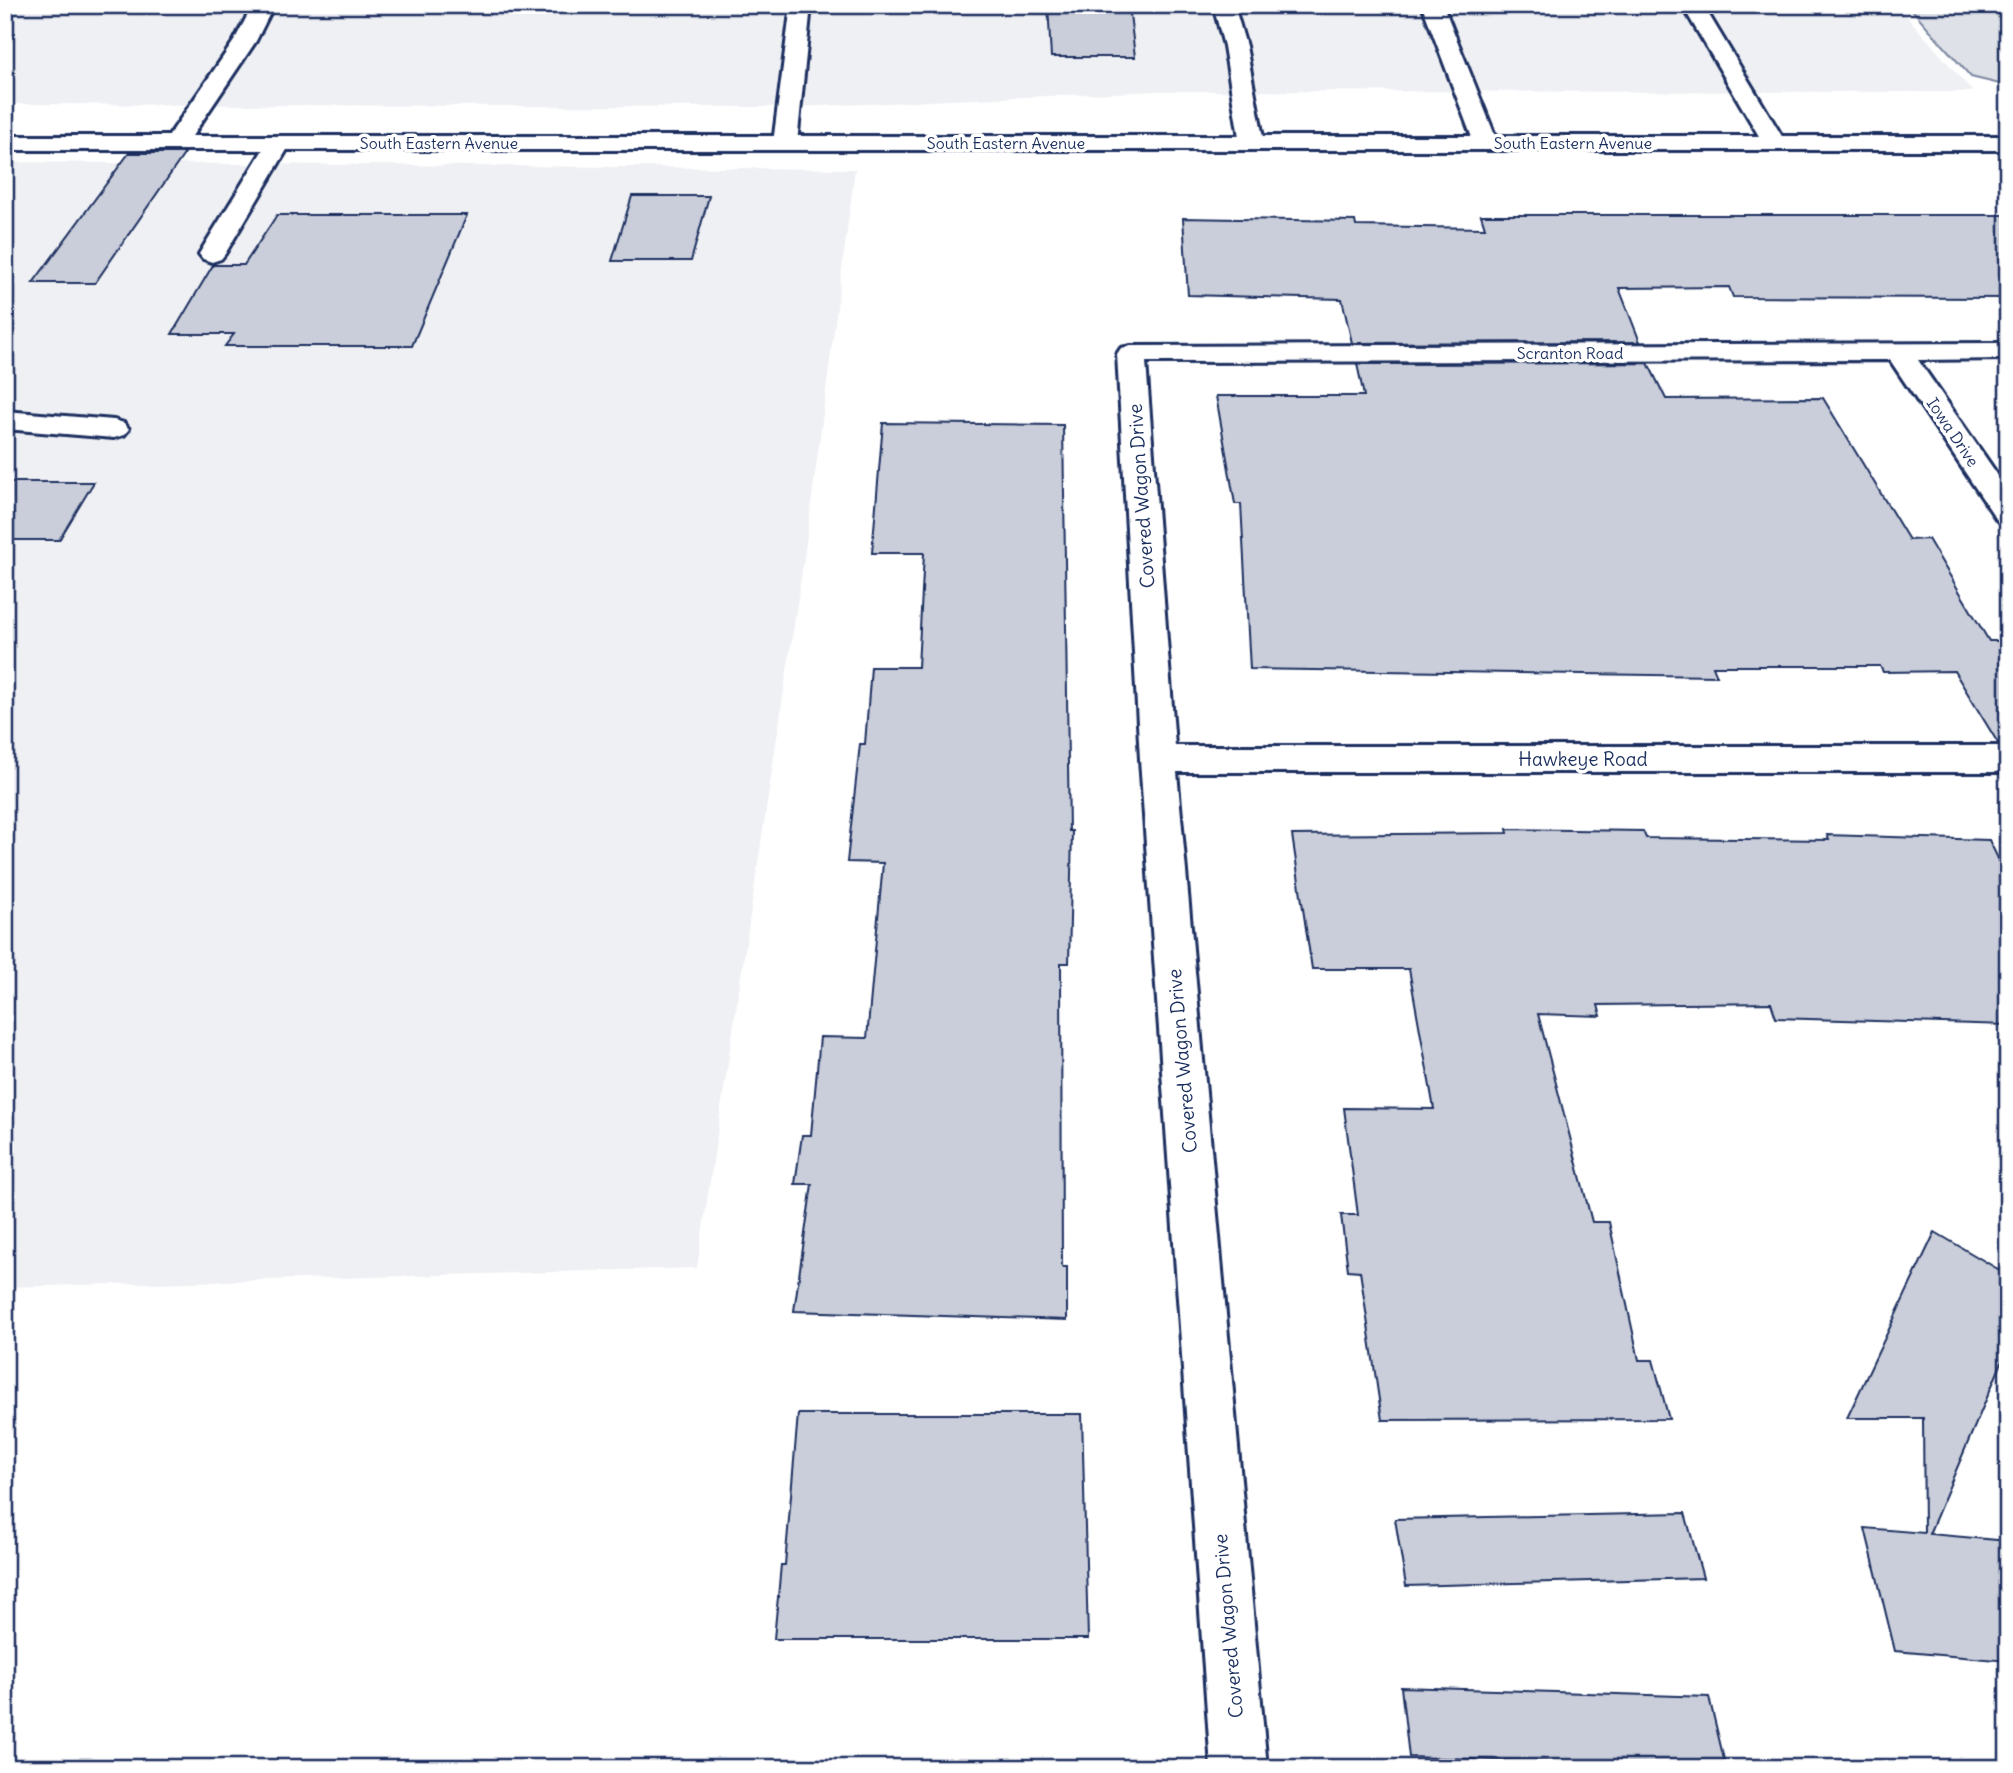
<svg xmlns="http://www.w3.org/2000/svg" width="2013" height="1773" viewBox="0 0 2013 1773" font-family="Delius,sans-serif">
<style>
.built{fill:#eff0f4}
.green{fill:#dee1e7;stroke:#7c88a2;stroke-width:2}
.building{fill:#caceda;stroke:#1b2f5e;stroke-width:2}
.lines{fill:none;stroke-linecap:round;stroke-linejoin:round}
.service-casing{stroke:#1b2f5e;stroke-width:6}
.minor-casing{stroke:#1b2f5e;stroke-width:6}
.secondary-casing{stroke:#1b2f5e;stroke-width:6}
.service{fill:#fff;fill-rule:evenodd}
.minor{fill:#fff;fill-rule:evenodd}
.secondary{fill:#fff;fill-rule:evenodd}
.labels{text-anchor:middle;stroke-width:7;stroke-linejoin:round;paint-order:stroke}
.far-street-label{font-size:16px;fill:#1b2f5e;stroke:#fff}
.street-label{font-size:19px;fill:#1b2f5e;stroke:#fff}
</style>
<rect width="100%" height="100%" fill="#fff"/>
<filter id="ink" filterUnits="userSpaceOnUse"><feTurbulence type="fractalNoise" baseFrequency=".0143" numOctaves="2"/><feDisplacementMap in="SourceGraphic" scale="14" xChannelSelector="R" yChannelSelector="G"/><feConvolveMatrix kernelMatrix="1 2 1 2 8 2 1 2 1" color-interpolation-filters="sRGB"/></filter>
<g filter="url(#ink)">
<g class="built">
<path d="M5,5h1892l76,87 -815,-1 -362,16 -791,-3z"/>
<path d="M5,162l850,7 -51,389 -107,710 -692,19z"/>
</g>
<path class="green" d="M1908,5h100v81l-37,-9z"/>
<g class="building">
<path d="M1048,5h81l6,52h-84z"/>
<path d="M129,153h56l-90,130h-62z"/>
<path d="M632,196h77l-18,65h-79z"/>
<path d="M277,215h190l-55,131h-187l9,-12h-62l41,-69h31z"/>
<path d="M1481,215h527v83l-275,-1 -4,-10 -110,1 21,54 -288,1 -10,-44 -154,-4 -5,-77 172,3 1,5 129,2z"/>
<path d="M1648,363l18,36 157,-1 86,142 19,-1 61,102h19v102h-10l-44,-72 -71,1 -3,-6h-167l4,10 -467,-7 -9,-165h-6l-19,-108h148l-7,-32z"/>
<path d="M883,423l180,2 6,406h3l-3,132h-8l1,304h5v53l-273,-9 18,-127h-17l7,-49h9l9,-98 47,1 16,-175 -36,-1 13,-118h5l6,-77h47l6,-114h-52z"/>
<path d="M5,482h89l-35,58h-54z"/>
<path d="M1507,829l136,2 3,7 183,2 -2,-5 162,5 19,39v146l-232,-7 -5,-15 -173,2 3,11 -63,-2 54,208h17l30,138h14l16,59 -287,1 -22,-149 -12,-1 -7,-55h17l-14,-107 90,1 -25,-140h-97l-20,-134 216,-2z"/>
<path d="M1935,1232l73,43v73l-79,186 79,7v120l-113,-10 -30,-123 59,5 -1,-115h-76z"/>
<path d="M798,1414h284l6,225h-314l7,-74h4z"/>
<path d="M1685,1513l18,65 -297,8 -11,-67z"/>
<path d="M1401,1687l308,10 17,71 -317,-11z"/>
</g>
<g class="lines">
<g class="service-casing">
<g id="service">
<path d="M253,5h21l-18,36 -72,107h-16l-4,-5 70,-102z"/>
<path d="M791,5h20l-14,138 -4,5h-16l-4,-5z"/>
<path d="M1213,5h21l12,41 18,97 -4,5h-16l-4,-5 -16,-97z"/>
<path d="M1422,5h21l55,138 -4,5h-16l-4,-5z"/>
<path d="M1682,5h21l83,138 -4,5h-16z"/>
<path d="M279,136l8,2 4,5 -66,111 -4,5 -9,3 -9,-3 -4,-5 68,-111 4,-5z"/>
<path d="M5,411l109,9 10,3 5,6 -5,6 -10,3 -109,-9z"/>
</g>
</g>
<g class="minor-casing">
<path id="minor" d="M2008,343v16l-90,1 90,130v33l-11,-3 -107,-160 -744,2 29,384h833v26h-831l90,996h-56l-71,-1009 -23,-405 4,-6 10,-2z"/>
</g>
<g class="secondary-casing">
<rect id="secondary" x="5" y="136" width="2003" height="14"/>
</g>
<use href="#service" class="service"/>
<use href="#minor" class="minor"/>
<use href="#secondary" class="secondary"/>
</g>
</g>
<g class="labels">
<g class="far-street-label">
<text x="439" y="149">South Eastern Avenue</text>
<text x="1006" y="149">South Eastern Avenue</text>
<text x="1573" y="149">South Eastern Avenue</text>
<text x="1570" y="359">Scranton Road</text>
<text transform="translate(1953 432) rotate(56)" y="6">Iowa Drive</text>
</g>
<g class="street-label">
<text transform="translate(1141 496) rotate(-94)" y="7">Covered Wagon Drive</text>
<text x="1583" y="766">Hawkeye Road</text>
<text transform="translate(1182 1061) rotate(-95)" y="7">Covered Wagon Drive</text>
<text transform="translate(1228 1626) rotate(-95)" y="7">Covered Wagon Drive</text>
</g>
</g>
<rect width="2013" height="1773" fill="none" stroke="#fff" stroke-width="28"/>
<rect x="14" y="14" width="1985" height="1745" fill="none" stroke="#1b2f5e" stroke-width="2.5" filter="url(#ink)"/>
</svg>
